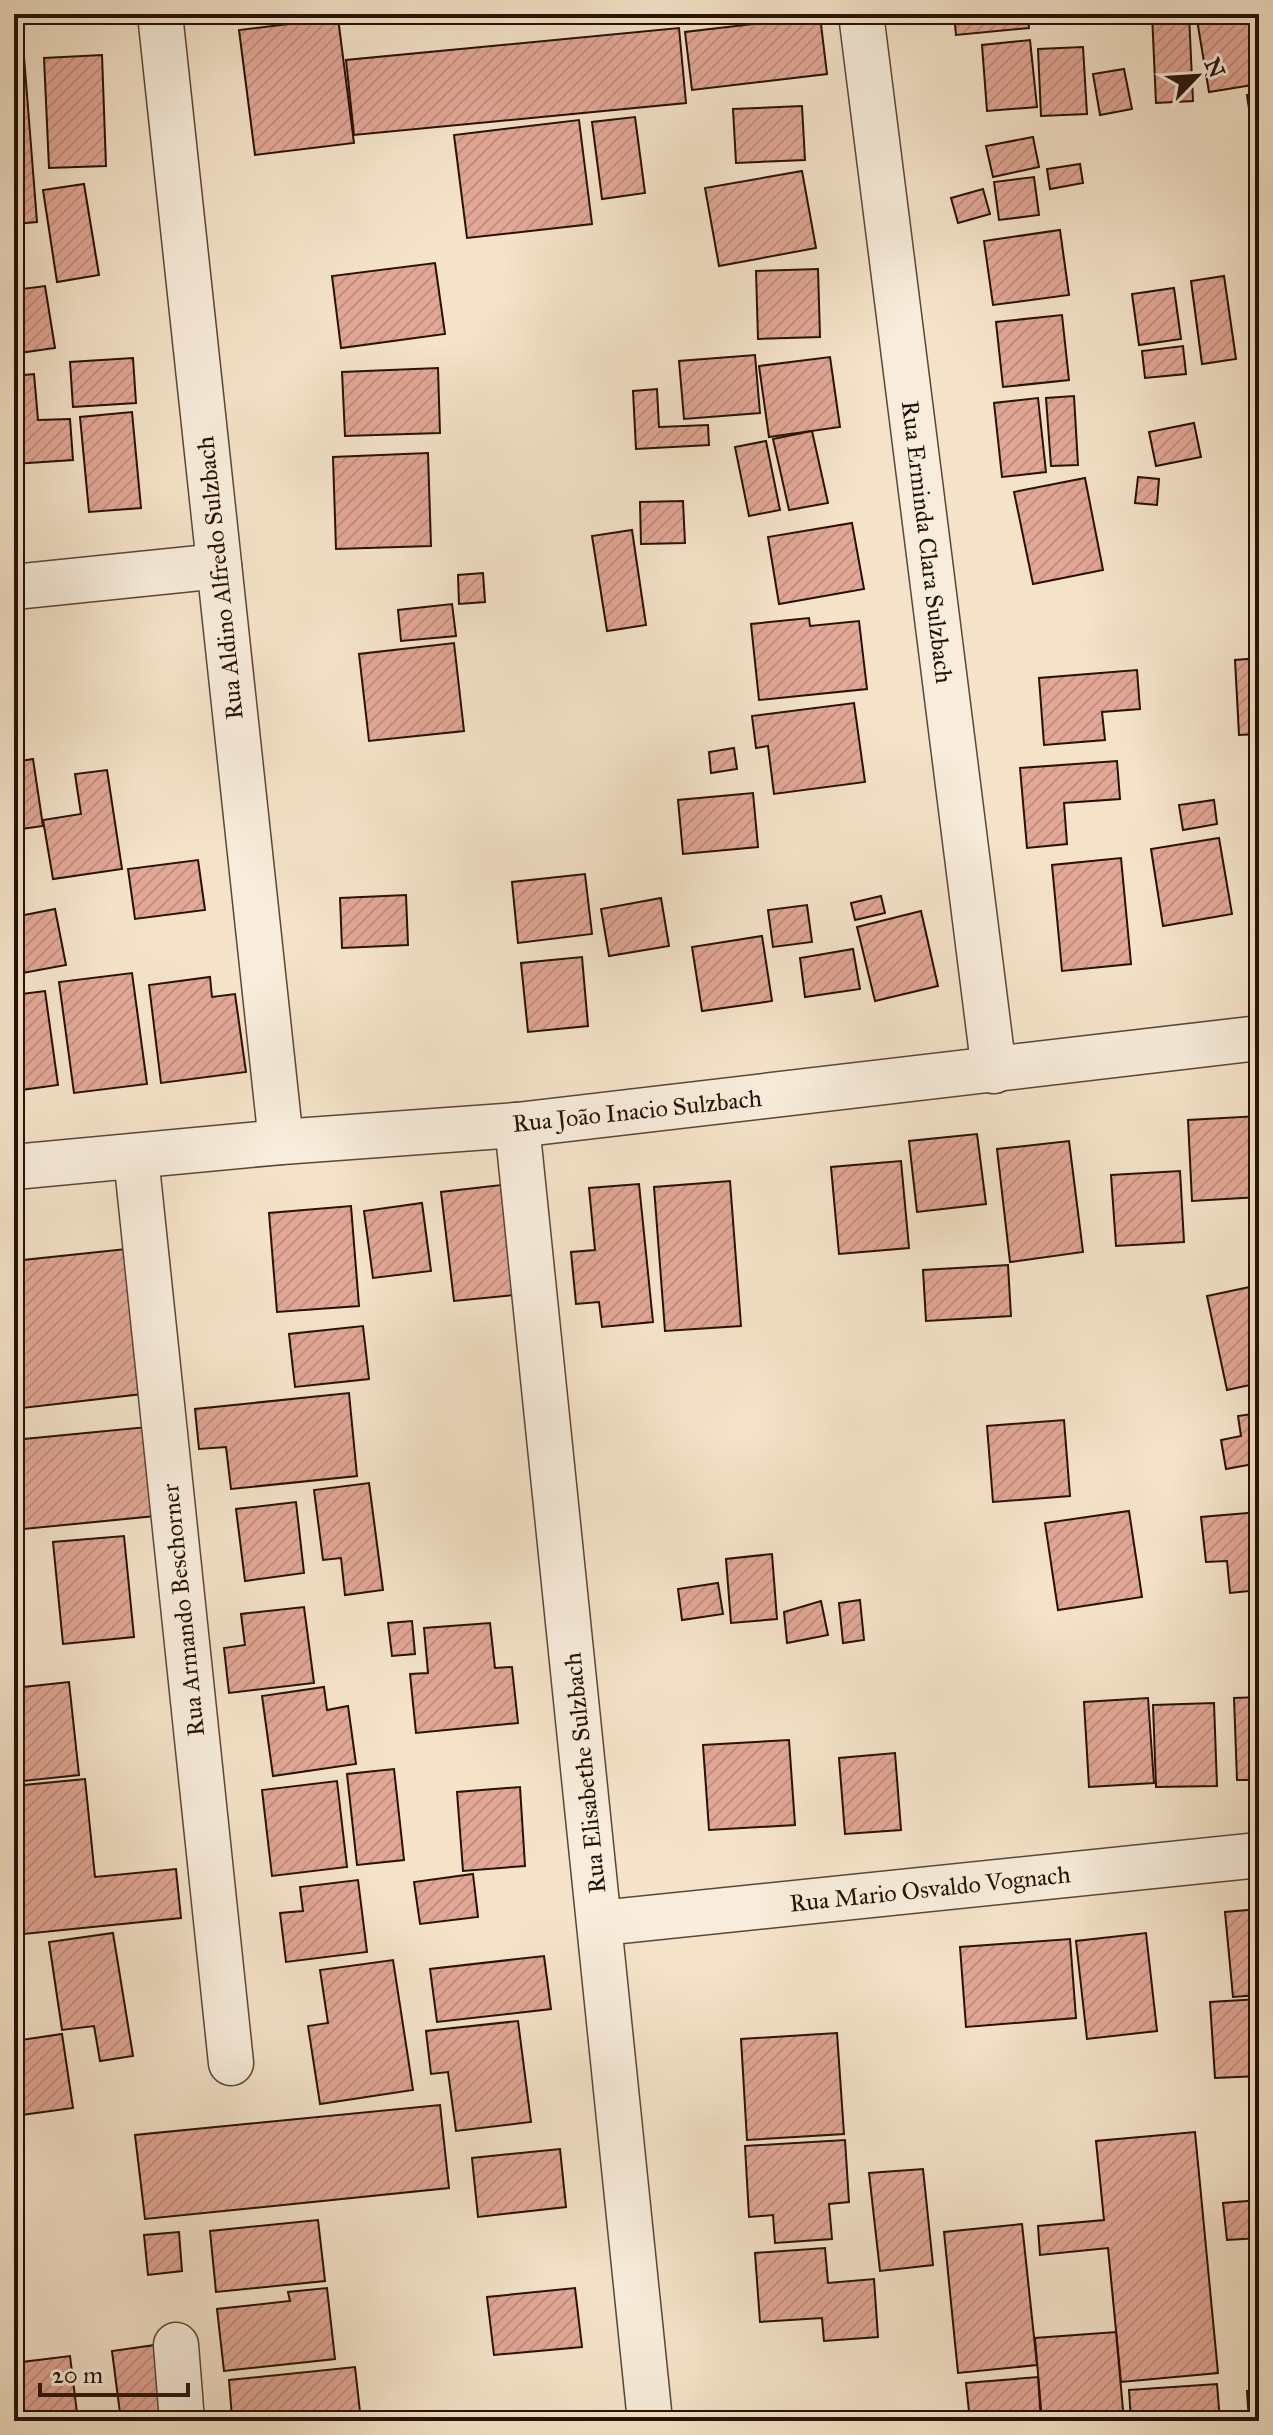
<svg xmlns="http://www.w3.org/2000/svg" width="1273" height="2435" viewBox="0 0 1273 2435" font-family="'IM FELL Great Primer',serif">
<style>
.building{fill:url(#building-hatch);stroke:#271106;stroke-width:2}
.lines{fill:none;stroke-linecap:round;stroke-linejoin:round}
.minor-casing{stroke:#5a4637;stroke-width:47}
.minor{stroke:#f8eddc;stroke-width:44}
.labels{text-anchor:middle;stroke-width:8;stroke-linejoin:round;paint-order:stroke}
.street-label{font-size:24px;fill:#271106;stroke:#f8eddc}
</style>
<defs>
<pattern id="building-hatch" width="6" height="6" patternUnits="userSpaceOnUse" patternTransform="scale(2)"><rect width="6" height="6" fill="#e2a796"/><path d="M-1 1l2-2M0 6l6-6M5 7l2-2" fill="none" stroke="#c28f80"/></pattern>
</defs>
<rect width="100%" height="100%" fill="#f4e3c9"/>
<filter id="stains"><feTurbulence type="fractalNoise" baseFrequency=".0025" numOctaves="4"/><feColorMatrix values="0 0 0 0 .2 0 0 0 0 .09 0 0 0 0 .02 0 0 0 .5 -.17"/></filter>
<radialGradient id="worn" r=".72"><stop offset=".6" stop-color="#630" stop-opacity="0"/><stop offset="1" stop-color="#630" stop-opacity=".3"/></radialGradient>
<g class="building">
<path d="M954,14h74l1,14 -73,7z"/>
<path d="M1152,14h37l4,87 -37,2z"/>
<path d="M1196,14h63v70l-50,8z"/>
<path d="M820,16l7,58 -135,16 -7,-58z"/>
<path d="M338,18l16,125 -99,12 -16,-125z"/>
<path d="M679,28l7,75 -332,32 -8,-75z"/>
<path d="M1030,40l7,67 -50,4 -5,-66z"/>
<path d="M23,44l14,178 -23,2v-179z"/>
<path d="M1083,47l4,67 -46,2 -3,-67z"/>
<path d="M102,55l4,111 -57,2 -5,-110z"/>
<path d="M1124,69l8,40 -32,6 -7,-41z"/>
<path d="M1259,93v84l-12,-82z"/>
<path d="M802,106l3,54 -69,3 -3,-54z"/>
<path d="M635,117l10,76 -43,6 -10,-77z"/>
<path d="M579,120l13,104 -125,14 -13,-103z"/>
<path d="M1033,137l6,30 -46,10 -7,-31z"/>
<path d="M1080,164l3,19 -33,6 -3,-20z"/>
<path d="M802,171l14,77 -97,18 -14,-78z"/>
<path d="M1034,177l5,38 -40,5 -5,-38z"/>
<path d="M84,184l15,91 -42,7 -14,-92z"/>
<path d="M983,189l7,25 -32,9 -7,-25z"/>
<path d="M1060,230l9,65 -76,10 -9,-64z"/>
<path d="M435,263l10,71 -104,14 -9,-72z"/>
<path d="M818,269l2,68 -62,2 -2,-68z"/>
<path d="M1224,276l12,83 -34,5 -11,-83z"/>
<path d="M45,286l10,62 -36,5 -5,-63z"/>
<path d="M1174,288l7,51 -42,6 -7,-51z"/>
<path d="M1062,315l7,65 -66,7 -7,-65z"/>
<path d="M1183,346l3,28 -41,4 -3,-27z"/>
<path d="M755,355l5,58 -76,6 -5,-58z"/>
<path d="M830,357l10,70 -71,10 -10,-71z"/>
<path d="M133,358l3,45 -63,4 -3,-45z"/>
<path d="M438,368l2,65 -95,3 -3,-64z"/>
<path d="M34,374l4,46 32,-1 3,41 -59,4v-88z"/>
<path d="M657,389l2,38 49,-2 1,20 -73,4 -3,-58z"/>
<path d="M1074,396l4,69 -27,1 -5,-68z"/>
<path d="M1038,398l8,74 -44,5 -8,-74z"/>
<path d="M132,412l9,96 -52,4 -9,-95z"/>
<path d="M1194,423l7,34 -45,9 -7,-34z"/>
<path d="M812,431l16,72 -39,7 -16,-71z"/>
<path d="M766,441l14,69 -31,6 -14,-69z"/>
<path d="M428,453l3,93 -95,3 -3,-92z"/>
<path d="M1138,477l21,2 -2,26 -22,-2z"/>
<path d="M1085,478l18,92 -70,14 -19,-92z"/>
<path d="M683,501l2,42 -44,1 -1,-42z"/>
<path d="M852,523l12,66 -85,15 -11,-67z"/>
<path d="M632,530l14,95 -39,6 -15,-95z"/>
<path d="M483,573l2,29 -26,2 -1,-29z"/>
<path d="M452,604l4,32 -55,5 -3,-31z"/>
<path d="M809,618l1,8 49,-5 8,68 -108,11 -8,-76z"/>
<path d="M454,643l10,88 -95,10 -10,-87z"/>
<path d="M1259,658v76l-20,1 -4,-75z"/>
<path d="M1137,670l3,39 -38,3 3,28 -61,5 -5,-67z"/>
<path d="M854,703l11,79 -91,12 -6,-48 -12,2 -4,-32z"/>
<path d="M734,748l3,21 -26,4 -2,-21z"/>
<path d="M33,759l10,67 -29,4v-68z"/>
<path d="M1117,761l3,38 -56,4 3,41 -40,4 -7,-80z"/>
<path d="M107,770l15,99 -69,10 -10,-59 38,-6 -6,-40z"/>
<path d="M753,793l5,54 -75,7 -5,-54z"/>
<path d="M1214,800l3,24 -34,6 -4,-25z"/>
<path d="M1219,838l13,76 -69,12 -12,-77z"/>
<path d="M1121,858l10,106 -69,7 -10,-106z"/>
<path d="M198,860l7,50 -70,9 -7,-50z"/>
<path d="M585,874l7,60 -74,9 -6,-61z"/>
<path d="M406,895l2,50 -66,3 -2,-50z"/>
<path d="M881,896l4,17 -30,7 -4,-17z"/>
<path d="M661,898l8,48 -60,10 -8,-47z"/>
<path d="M807,905l5,37 -39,5 -5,-37z"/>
<path d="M55,909l11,56 -49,9 -3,-57z"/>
<path d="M921,911l17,75 -63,15 -18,-74z"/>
<path d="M762,936l10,65 -70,10 -10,-64z"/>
<path d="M853,949l7,40 -55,8 -5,-39z"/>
<path d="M582,957l6,69 -60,6 -7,-69z"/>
<path d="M132,973l15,111 -73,9 -15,-111z"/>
<path d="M210,977l2,20 23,-3 11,78 -85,11 -12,-98z"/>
<path d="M45,991l13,94 -44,6v-96z"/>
<path d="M1259,1116v81l-67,4 -4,-81z"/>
<path d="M977,1134l9,70 -69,8 -8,-71z"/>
<path d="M1069,1141l14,111 -73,10 -13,-113z"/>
<path d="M901,1161l8,87 -70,6 -8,-87z"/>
<path d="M1180,1171l4,71 -68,4 -5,-71z"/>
<path d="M730,1181l11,145 -76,5 -11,-144z"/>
<path d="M639,1184l14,138 -51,5 -3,-25 -23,2 -5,-52 24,-2 -6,-62z"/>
<path d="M501,1185l13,110 -60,6 -13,-109z"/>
<path d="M422,1203l9,68 -58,7 -9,-67z"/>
<path d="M351,1206l8,100 -82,6 -8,-99z"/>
<path d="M126,1249l16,145 -128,15v-148z"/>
<path d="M1008,1265l3,51 -85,5 -3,-51z"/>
<path d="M1259,1285v98l-32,7 -20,-94z"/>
<path d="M363,1326l6,53 -74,8 -6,-53z"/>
<path d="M349,1393l8,83 -126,13 -5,-42 -27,2 -4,-40z"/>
<path d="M1259,1413v50l-33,6 -5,-29 20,-4 -3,-20z"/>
<path d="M1064,1420l6,76 -77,6 -6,-76z"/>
<path d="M147,1427l8,89 -141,14v-90z"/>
<path d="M369,1483l14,107 -38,5 -4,-37 -18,2 -9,-70z"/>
<path d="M296,1502l8,71 -59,8 -9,-72z"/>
<path d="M1129,1511l13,86 -84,13 -13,-87z"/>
<path d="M1259,1512v78l-29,3 -3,-32 -21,1 -5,-45z"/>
<path d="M124,1536l10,101 -71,7 -10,-102z"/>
<path d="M772,1554l5,65 -46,4 -5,-64z"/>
<path d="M718,1583l5,31 -41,6 -4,-31z"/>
<path d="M860,1600l4,40 -21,3 -4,-40z"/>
<path d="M821,1601l7,34 -41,8 -3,-31z"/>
<path d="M304,1607l10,76 -85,10 -5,-45 21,-3 -4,-31z"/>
<path d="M412,1621l3,33 -23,2 -4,-33z"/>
<path d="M490,1623l5,45 17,-1 6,56 -102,10 -6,-59 18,-1 -4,-45z"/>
<path d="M69,1682l10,93 -65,7v-94z"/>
<path d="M324,1687l3,23 21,-4 8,58 -83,12 -11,-80z"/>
<path d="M1259,1697v83h-22l-3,-82z"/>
<path d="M1148,1698l6,85 -65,4 -5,-85z"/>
<path d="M1214,1703l3,83 -61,1 -3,-82z"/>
<path d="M789,1740l6,85 -86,5 -6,-85z"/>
<path d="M895,1753l6,77 -56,4 -6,-76z"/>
<path d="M394,1769l10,91 -47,5 -10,-91z"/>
<path d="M85,1779l10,98 81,-8 5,49 -167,17v-149z"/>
<path d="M337,1781l10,86 -75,9 -10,-86z"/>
<path d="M520,1787l5,79 -62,5 -6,-79z"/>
<path d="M473,1874l5,43 -58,7 -6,-42z"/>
<path d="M358,1880l9,72 -81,10 -6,-49 23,-2 -3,-24z"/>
<path d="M1259,1909v86l-26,2 -8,-85z"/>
<path d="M113,1933l20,123 -33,5 -6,-35 -32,4 -13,-88z"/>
<path d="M1146,1933l11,98 -70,8 -11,-98z"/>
<path d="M1070,1939l6,79 -110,9 -6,-80z"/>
<path d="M544,1956l7,53 -114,13 -7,-53z"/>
<path d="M393,1960l20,130 -93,14 -12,-78 20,-3 -8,-53z"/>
<path d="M1259,1999v77l-44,2 -5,-76z"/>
<path d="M518,2021l13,101 -75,9 -8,-59 -17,2 -5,-43z"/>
<path d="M837,2033l7,101 -97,6 -6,-101z"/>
<path d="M62,2034l11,74 -59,8v-75z"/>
<path d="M440,2105l9,83 -304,31 -10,-84z"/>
<path d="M1195,2132l23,241 -97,9 -13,-134 -68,7 -2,-29 66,-6 -8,-79z"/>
<path d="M845,2140l4,62 -20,2 3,35 -57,4 -2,-28 -24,2 -4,-71z"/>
<path d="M560,2149l6,58 -88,10 -6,-59z"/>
<path d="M923,2169l10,96 -53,6 -11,-98z"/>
<path d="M1259,2200v38l-32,2 -4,-37z"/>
<path d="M318,2220l7,61 -109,11 -6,-61z"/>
<path d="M1022,2224l15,141 -79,8 -14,-141z"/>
<path d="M179,2232l3,39 -34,4 -4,-40z"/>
<path d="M825,2248l3,35 46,-4 4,58 -54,4 -2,-23 -62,4 -5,-69z"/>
<path d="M327,2288l8,71 -111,12 -7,-62 73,-8 -2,-9z"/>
<path d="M575,2288l7,59 -88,8 -7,-58z"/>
<path d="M1116,2332l8,89h-82l-7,-83z"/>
<path d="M155,2345l9,76h-43l-9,-70z"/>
<path d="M70,2356l8,65h-64v-58z"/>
<path d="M355,2367l6,54h-150l21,-3 -3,-38z"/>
<path d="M1038,2377l3,44h-71l-4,-38z"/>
<path d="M1217,2384l3,37h-89l-2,-31z"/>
<path d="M1259,2390v31h-10l-2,-30z"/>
</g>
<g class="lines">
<g class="minor-casing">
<g id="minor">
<path d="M160,14l121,1128"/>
<path d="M861,14l133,1057"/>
<path d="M14,587l205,-21"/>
<path d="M517,1125l133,1296"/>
<path d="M136,1157l95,906"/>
<path d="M14,1167l267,-25 236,-17 742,-87"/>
<path d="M601,1923l658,-68"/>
<path d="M176,2345l6,76"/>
</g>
</g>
<use href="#minor" class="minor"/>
</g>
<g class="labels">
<g class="street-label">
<text transform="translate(927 542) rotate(83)" y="8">Rua Erminda Clara Sulzbach</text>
<text transform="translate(220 578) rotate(-96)" y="8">Rua Aldino Alfredo Sulzbach</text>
<text transform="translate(637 1111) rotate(-6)" y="8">Rua João Inacio Sulzbach</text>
<text transform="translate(183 1610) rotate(-96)" y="8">Rua Armando Beschorner</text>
<text transform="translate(585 1773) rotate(-96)" y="8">Rua Elisabethe Sulzbach</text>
<text transform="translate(930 1889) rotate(-6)" y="8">Rua Mario Osvaldo Vognach</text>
</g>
</g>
<rect width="1273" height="2435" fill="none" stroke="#f4e3c9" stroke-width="48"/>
<rect x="16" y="16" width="1241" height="2403" fill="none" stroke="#271106" stroke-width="4"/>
<rect x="24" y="24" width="1225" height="2387" fill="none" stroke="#271106" stroke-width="2"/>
<g transform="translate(1197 76) rotate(65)" stroke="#f8eddc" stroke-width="6" paint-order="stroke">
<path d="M0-6L14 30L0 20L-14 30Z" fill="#271106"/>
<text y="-12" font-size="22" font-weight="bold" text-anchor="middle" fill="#271106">N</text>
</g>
<path d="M40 2383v12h148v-12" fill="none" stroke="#271106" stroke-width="4"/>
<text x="52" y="2383" font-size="24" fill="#271106" stroke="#f8eddc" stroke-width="6" paint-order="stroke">20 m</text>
<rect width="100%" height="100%" filter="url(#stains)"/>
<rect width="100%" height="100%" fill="url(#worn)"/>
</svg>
